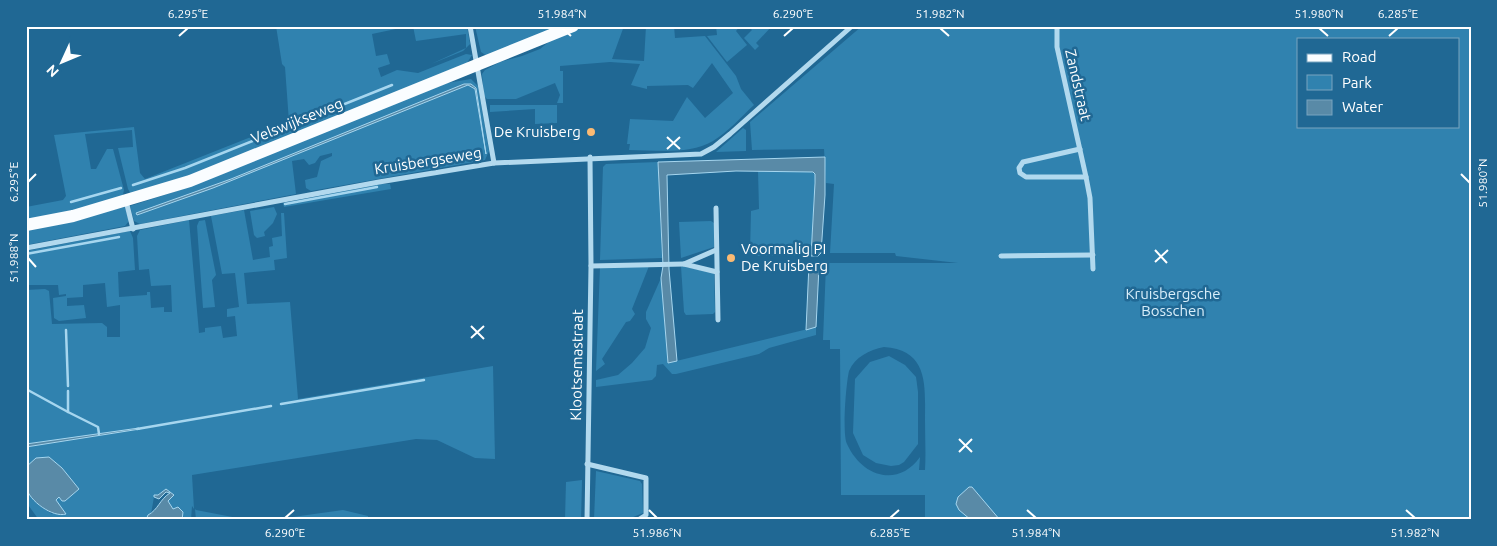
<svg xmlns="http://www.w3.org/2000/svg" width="1497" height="546" viewBox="0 0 1497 546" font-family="Ubuntu,sans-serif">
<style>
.green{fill:#3082af;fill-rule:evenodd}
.water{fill:#598aa7;stroke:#a6d6ef}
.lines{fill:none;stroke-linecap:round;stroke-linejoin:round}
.stream{stroke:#a6d6ef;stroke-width:2.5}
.minor{stroke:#b2d9ee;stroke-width:5}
.primary{stroke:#fafdff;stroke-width:12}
.ticks{fill:none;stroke:#fff;stroke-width:2}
.poi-dot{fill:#fbba73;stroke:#206894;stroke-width:2}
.labels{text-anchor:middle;stroke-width:5;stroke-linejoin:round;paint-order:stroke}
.street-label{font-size:15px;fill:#fff;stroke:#206894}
.poi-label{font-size:15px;fill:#fff;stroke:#206894;text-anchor:end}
.park-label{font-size:15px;fill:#d8eefa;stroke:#206894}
.neatline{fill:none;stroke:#fff;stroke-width:2}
.ticks-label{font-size:12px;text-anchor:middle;fill:#fff}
</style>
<rect width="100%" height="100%" fill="#206894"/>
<g class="green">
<path d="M276,26h134l-38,8 4,22 11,-2 3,10 -12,4 3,9 16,-7 21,3 48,-19 6,1 -5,8 -249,103 -86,30 -4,-7 -10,-41 15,-1 -1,-17 -47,4 6,35h5l11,-20h6l11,41 -2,9 -96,22v-14l37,-7 3,-4 -12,-61 80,-8 6,46 5,6 144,-57 -4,-55 -3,-3z"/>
<path d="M413,26h54l3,18 -7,7 -32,13 35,-16v-14l-50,7z"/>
<path d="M475,26h86l-74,30 -6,-4z"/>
<path d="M584,26h40l-12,33 32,2 2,-35h28l1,12 30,-2 31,40 5,13 13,16c-13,12 -26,27 -41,36 -24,14 -57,9 -84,9l1,-6h-3l3,-25 43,2 14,-24 18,21 28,-25 -21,-30 -19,25 -5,-3 -41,1v3l-16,-4 9,-21 -30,-2 -50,4v5h3v32h-6l3,-8 -5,-12 -39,16h-29l-3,-3 -2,-22 3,-4 15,-8 22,-6 18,-7 11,-9z"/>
<path d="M716,26h24l-4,5 11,14 -20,17 -20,-26 10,-1z"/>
<path d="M748,26h24l-16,17 3,3 -4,4 -11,-12 8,-8z"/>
<path d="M862,26h609v494h-546v-25h-84l-1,-146h-10v-9h-7l3,-75 2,-2h130l-62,-7 -1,-3h-65l4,-69 -8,-1 -2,-34 -72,1 -2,-28zM1298,39h160v87h-160zM884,347c45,3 41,39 41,73 0,17 1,34 0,50h-6l1,-13c-22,31 -58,20 -73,-13 -5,-10 -1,-60 2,-73 6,-14 20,-21 35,-24z"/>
<path d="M471,79l7,7 11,65 -4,9 -174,31 -5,-3 -1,-8 12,-3 4,-16 11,-5v-3l-12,3 -5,7 -6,2 -5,-6 -12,2 4,33 -156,30 -6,-3 -4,-15 44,-14 273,-109z"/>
<path d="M490,105h67v18l-22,1v-15l-45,3z"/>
<path d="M743,128l3,2v21l-30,1z"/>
<path d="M658,162l4,96 -62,2 3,-93 3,-3z"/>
<path d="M758,171h51l6,3 -4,82h-59l-2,-2 1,-43 8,-2z"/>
<path d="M380,184h10l1,5 -107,18 -1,-4z"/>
<path d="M125,207l4,14 -4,5 -99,19v-15z"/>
<path d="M274,207l3,7 -4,9 -9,9 1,4 -8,2 -3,-3 -4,-24z"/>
<path d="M244,210l9,50 17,-3 -1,-10 4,-1 -1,-8 10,-2 -1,-23h3l3,45 -13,2 1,10 -31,3 3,31 43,-2 8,97 195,-33 2,93 -20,-1 -38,-18 -21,-1 -224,36 2,34 -2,-3 -1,14h-9l2,-3 -14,-9 -2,-7 6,-6 -8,-6 -12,8 -3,17 -5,6h-107l-13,-18v-13l14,17 12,8 8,-7 -4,-7 3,-3 6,4 14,-12 -17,-21 -26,-10 -10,9v-20l114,-18 -114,15v-154l19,-1 4,2 3,33 50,-1 5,4v10h13v-32l-13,2 -2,-24 -22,2v12l-16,1v8l17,-1 2,13 -27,3 -5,-3 -1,-20 13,-2v-2l-7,1 -1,-10h-32v-34l104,-20 3,7 2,32 -17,2 1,25 28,-2v-3h3l1,16 13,-1v5h8l-1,-27 -20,1 -2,-17 -10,1 -2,-34 3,-6 49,-10 10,113 6,-1v-4l16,-2 2,12 14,-2 -2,-20 -8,1v-8l12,-2 -4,-34 -13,1 -11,-58z"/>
<path d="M205,220l11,55 -4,5 3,27 -12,1 -6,-82 2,-5z"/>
<path d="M711,221l3,2v24l-33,11 -2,-36z"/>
<path d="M649,266l-17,43 3,5 -5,7 -4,1 -24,37 3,5 -9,7 4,-104z"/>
<path d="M681,266l33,7 1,39 -2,2 -27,1 -2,-3z"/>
<path d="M661,278l7,85 148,-36v8l-47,13 -10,6 -83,20h-4l-9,-10 -6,1 -1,11 -4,4 -56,7v-7l22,-5 14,-12 13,-15 6,-20 -5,-9v-7z"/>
<path d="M889,356l16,9 11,12 2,15v52l-14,18 -5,3 -8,1 -15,-3 -13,-8 -10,-22 2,-54 15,-17z"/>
<path d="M596,471l44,10 2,3 1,29 -17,7h-32z"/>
<path d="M582,480l-1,40h-16l1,-38z"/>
<path d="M195,509l1,1 52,10h-52z"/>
<path d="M343,510l25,6v4h-97z"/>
</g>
<g class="water">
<path d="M464,84h7l5,4 10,66 -11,-65 -7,-4 -255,103 -76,27 -1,-2 95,-34z"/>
<path d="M825,157v38l-4,58 -3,3h-7l4,-73v-9l-2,-2 -77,-1 -69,4 2,94 8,92 -9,2 -7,-85 2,-12 -5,-104z"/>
<path d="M809,264h9l1,3 -3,60 -10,3z"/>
<path d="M139,428l1,1 -114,18v-3z"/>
<path d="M49,457l13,11 17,21 -14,12h-3l-3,-4 -3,3 10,14c-13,4 -37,-13 -40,-27 -1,-6 0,-14 0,-20l10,-9z"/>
<path d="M969,487h3l28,33h-29l-12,-10 -3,-6 2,-7z"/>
<path d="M166,489l8,6 -6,6 5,8 5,-2 5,5 -1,8h-21l-3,-3 -3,3h-9l2,-5c10,-5 12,-16 22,-22l-4,-1 -7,7 -5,-2v-2h4z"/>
</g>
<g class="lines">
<g class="stream">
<path d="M133,185l52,-17 207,-83"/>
<path d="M71,202l50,-14"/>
<path d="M285,204l92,-17"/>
<path d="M26,254l93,-17"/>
<path d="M66,330l2,56"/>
<path d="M26,389l42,23"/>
<path d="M68,391v21l30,15 1,7"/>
<path d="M281,404l143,-24"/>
<path d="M137,429l134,-23"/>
</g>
<g class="minor">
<path d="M470,26l24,137"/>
<path d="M1057,26v21l29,130 4,21 3,71"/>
<path d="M1080,149l-57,13 -4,6 1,5 6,4h60"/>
<path d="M126,201l7,28"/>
<path d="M716,208l2,112"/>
<path d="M26,248l353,-66 115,-19 207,-9 13,-7 16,-13 122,-108"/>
<path d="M716,250l-32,14 33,8"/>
<path d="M1001,256l92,-1"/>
<path d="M591,266l93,-2"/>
<path d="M587,464l59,14v37l-8,5"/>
<path d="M587,520l4,-254 -1,-109"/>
</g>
<path class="primary" d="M26,225l47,-9 117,-35 383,-155"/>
</g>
<path class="ticks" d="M562,28l9,8M940,28l9,8M1319,28l9,8M179,36l9,-8M784,36l9,-8M1389,36l9,-8M667,137l13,12M667,149l13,-12M1461,174l9,9M28,182l8,-8M1155,250l12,13M28,258l8,9M1155,262l13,-12M471,326l13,13M471,338l13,-12M959,439l13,13M959,452l13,-13M649,510l8,8M1027,510l9,8M1406,510l9,8M285,518l9,-8M890,518l9,-8"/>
<g class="poi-dot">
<circle cx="591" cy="132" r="5"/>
<circle cx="731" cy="258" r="5"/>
</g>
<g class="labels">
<g class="street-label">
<text transform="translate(1078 85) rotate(77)" y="5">Zandstraat</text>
<text transform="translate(297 121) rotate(-22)" y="5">Velswijkseweg</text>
<text transform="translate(428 161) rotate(-9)" y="5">Kruisbergseweg</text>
<text transform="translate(577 365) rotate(-89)" y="5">Klootsemastraat</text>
</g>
<g class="poi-label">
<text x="581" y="137">De Kruisberg</text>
<text x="741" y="254" text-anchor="start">Voormalig PI<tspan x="741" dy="17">De Kruisberg</tspan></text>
</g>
<g class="park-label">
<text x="1173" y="299">Kruisbergsche<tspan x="1173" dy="17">Bosschen</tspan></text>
</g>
</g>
<rect width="1497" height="546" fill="none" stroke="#206894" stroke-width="55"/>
<rect x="1297" y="38" width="162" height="90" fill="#206894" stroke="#79a4bf"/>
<rect x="1307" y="54" width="25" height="8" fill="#fafdff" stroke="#79a4bf"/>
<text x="1342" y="62" font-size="15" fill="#ffffff">Road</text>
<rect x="1307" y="75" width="25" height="15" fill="#3082af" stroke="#79a4bf"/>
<text x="1342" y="88" font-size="15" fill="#ffffff">Park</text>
<rect x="1307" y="100" width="25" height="15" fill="#598aa7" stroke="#79a4bf"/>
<text x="1342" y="112" font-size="15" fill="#ffffff">Water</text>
<g transform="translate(62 62) rotate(226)" stroke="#206894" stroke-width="4" paint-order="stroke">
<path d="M0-4L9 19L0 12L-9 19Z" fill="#ffffff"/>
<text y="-8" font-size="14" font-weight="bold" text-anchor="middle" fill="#ffffff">N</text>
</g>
<rect x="28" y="28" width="1442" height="490" class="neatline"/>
<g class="ticks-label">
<text x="188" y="18">6.295°E</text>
<text x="562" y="18">51.984°N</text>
<text x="793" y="18">6.290°E</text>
<text x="940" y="18">51.982°N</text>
<text x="1319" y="18">51.980°N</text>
<text x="1398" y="18">6.285°E</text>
<text transform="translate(14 182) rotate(-90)" y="4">6.295°E</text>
<text transform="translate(1483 183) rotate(-90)" y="4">51.980°N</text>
<text transform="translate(14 258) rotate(-90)" y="4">51.988°N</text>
<text x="285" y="537">6.290°E</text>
<text x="657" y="537">51.986°N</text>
<text x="890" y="537">6.285°E</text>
<text x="1036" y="537">51.984°N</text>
<text x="1415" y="537">51.982°N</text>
</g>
</svg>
